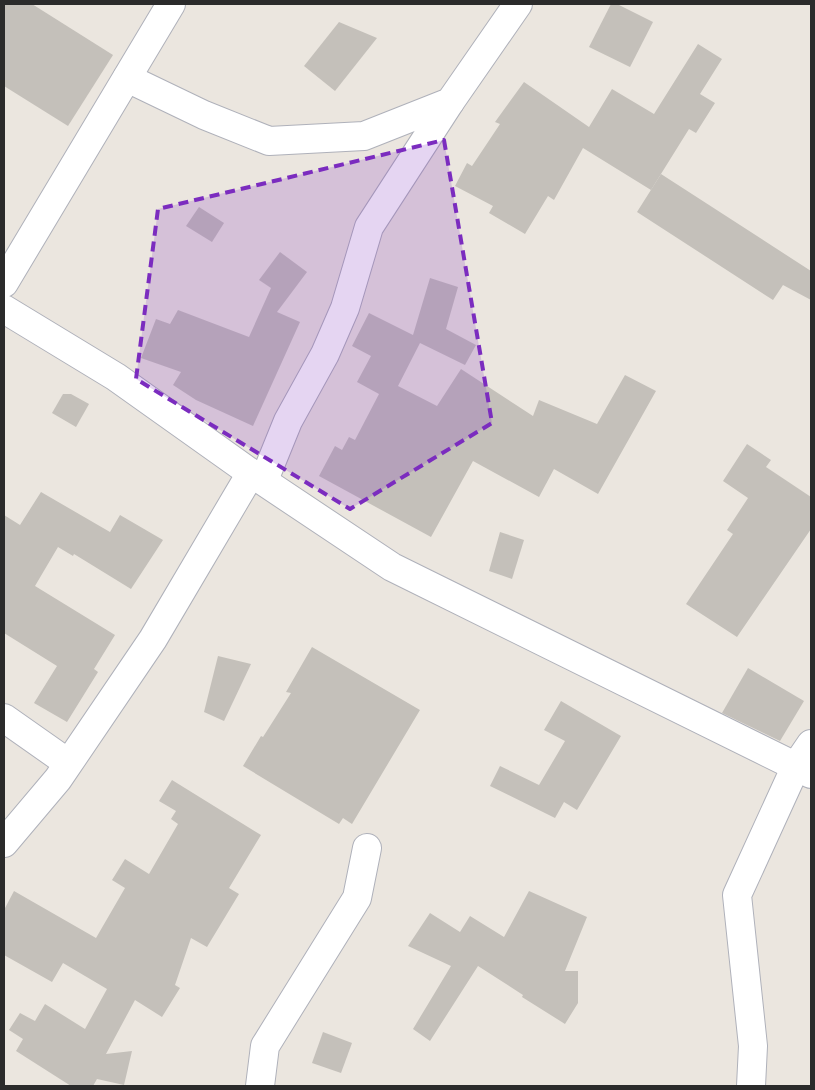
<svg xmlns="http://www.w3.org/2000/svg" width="815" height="1090" viewBox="0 0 815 1090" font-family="'Asap Condensed',sans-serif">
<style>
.building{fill:#c4c0ba}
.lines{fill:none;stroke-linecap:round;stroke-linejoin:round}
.minor-casing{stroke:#afb1ba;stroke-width:30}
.minor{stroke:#fff;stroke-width:28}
.marked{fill:#7b2cbf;fill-opacity:0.2;stroke:#7b2cbf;stroke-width:4;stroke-dasharray:10 6;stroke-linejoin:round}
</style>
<rect width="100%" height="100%" fill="#ebe6df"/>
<g class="building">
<path d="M4,4h28l81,51 -45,71 -64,-40z"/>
<path d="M611,4h6l36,18 -23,45 -41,-20z"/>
<path d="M339,22l38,16 -42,53 -31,-25z"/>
<path d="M698,44l24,15 -22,35 15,9 -19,30 -7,-4 -38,61 -68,-42 -29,52 -6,-4 -23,38 -36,-21 4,-7 -38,-20 12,-23 5,3 28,-42 -5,-2 29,-40 65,45 23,-38 42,25z"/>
<path d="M661,174l150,97v29l-28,-15 -10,15 -136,-88z"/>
<path d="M199,207l25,16 -12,19 -26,-16z"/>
<path d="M280,252l27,20 -30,40 23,10 -47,104 -57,-26 -23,-15 8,-13 -40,-14 15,-39 14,5 8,-14 71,27 22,-49 -12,-8z"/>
<path d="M430,278l28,9 -12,42 30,16 -11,20 -45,-22 -22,43 39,20 24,-37 72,47 6,-16 58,24 28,-49 31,16 -58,103 -44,-25 -15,28 -66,-36 -42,76 -112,-61 16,-30 7,4 7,-13 6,3 24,-46 -22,-12 14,-26 -19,-10 17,-33 44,22z"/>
<path d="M63,394h8l18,10 -13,23 -24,-14z"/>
<path d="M747,444l24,16 -5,7 45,30v32l-74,108 -51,-33 47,-70 -6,-4 21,-32 -25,-17z"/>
<path d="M41,492l69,40 10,-17 43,25 -32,49 -57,-35 -1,2 -15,-9 -23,39 80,49 -21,34 4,3 -31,50 -33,-19 23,-37 -53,-33v-118l16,10z"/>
<path d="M500,532l24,8 -12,39 -23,-8z"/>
<path d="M312,647l108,63 -68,114 -9,-6 -4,6 -96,-58 18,-30 2,1 28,-44 -5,-1z"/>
<path d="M218,656l33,8 -27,57 -20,-9z"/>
<path d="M748,668l56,33 -24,40 -58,-28z"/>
<path d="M561,701l60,35 -44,74 -13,-8 -9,16 -65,-32 10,-20 39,19 26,-44 -21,-11z"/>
<path d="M172,780l89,55 -32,53 10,6 -32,53 -16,-9 -16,47 5,3 -18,29 -27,-17 -29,54 26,-3 -8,34 -27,-6 -4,7h-22l-55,-35 7,-12 -14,-9 11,-17 15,8 10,-17 40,25 22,-40 -44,-26 -11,19 -48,-27v-45l10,-19 82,47 29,-50 -13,-8 13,-21 24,15 29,-50 -7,-5 5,-8 -17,-10z"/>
<path d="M529,891l58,26 -22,54h13v32l-13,21 -43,-27 1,-2 -45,-29 -48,75 -17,-12 38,-63 -43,-20 22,-33 30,19 10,-16 34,21z"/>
<path d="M323,1032l29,11 -11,30 -29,-10z"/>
</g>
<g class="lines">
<g class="minor-casing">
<g id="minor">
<path d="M127,78l77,37 65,26 95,-5 86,-34 68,-98"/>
<path d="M4,283l167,-279"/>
<path d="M4,309l112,68 135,96 141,94 419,207"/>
<path d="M264,480l24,-59 37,-67 20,-46 24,-81 81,-125"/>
<path d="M4,718l64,45"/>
<path d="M4,843l54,-64 95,-140 98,-166"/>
<path d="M260,1086l5,-40 92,-148 10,-50"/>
<path d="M751,1086l2,-40 -16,-151 59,-129 15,-22"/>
</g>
</g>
<use href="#minor" class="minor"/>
</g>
<path class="marked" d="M444,140l48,283 -142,86 -214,-130 22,-170z"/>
<rect width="815" height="1090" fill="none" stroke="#2b2b2b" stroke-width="10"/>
</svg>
